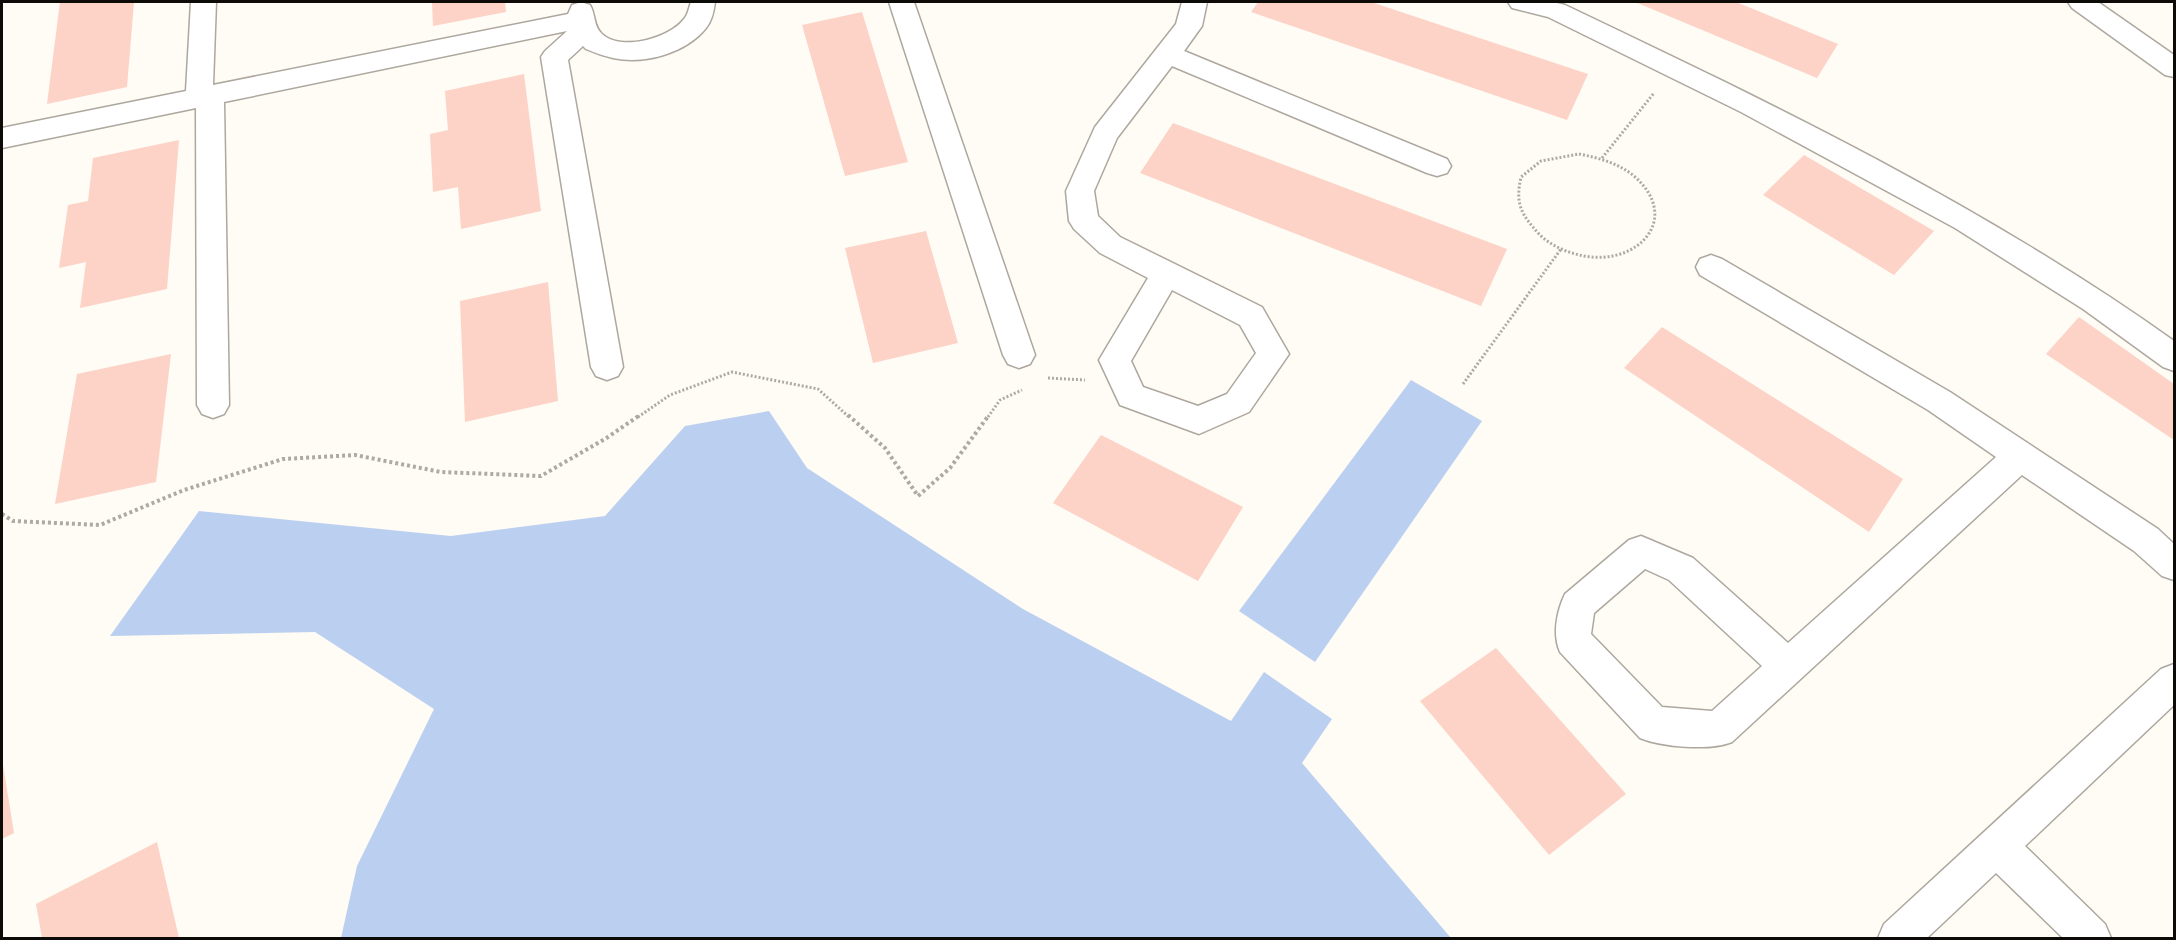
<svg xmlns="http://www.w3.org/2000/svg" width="2176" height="940" viewBox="0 0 2176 940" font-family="'Archivo Narrow',sans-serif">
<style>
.water{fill:#bbd0f0}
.building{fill:#fcd3c6}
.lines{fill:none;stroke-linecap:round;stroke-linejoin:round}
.street-casing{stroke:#ada79e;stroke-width:3}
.secondary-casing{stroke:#ada79e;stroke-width:3}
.path-far1{stroke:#adaaa5;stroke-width:3;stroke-dasharray:2 2;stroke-linecap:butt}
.path{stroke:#adaaa5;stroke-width:4;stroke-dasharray:3 3;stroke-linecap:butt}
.street{fill:#fff;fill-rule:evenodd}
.secondary{fill:#fff;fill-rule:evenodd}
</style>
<rect width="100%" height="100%" fill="#fffbf5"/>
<g class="water">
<path d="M1411,380l71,41 -167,241 -76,-51z"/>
<path d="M769,411l38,57 216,141 208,112 33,-49 68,47 -30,44 149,175h-1110l16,-72 77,-157 -119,-77 -205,4 89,-125 252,25 154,-20 80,-90z"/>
</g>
<g class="building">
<path d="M60,2h74l-7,85 -80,17z"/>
<path d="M432,2h73l1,10 -73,14z"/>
<path d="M1258,2h113l217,72 -21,46 -316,-108z"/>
<path d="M1635,2h101l102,42 -21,34z"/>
<path d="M862,12l46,150 -63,14 -43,-151z"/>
<path d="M524,74l17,137 -80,18 -3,-42 -25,5 -3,-58 18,-4 -3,-39z"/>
<path d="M1173,123l334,126 -26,57 -341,-133z"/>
<path d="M179,140l-12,149 -87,19 6,-46 -27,6 9,-63 20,-4 5,-43z"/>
<path d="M1804,155l130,76 -40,44 -131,-80z"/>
<path d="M926,231l32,112 -85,20 -28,-115z"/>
<path d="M548,282l10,119 -93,21 -5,-121z"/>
<path d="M2079,317l95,67v56l-128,-86z"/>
<path d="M1662,327l241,152 -34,53 -245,-164z"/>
<path d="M171,354l-15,128 -101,22 22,-130z"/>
<path d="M1101,435l142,72 -45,74 -145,-78z"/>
<path d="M1496,648l130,146 -77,61 -129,-154z"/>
<path d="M3,765l11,68 -12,6v-73z"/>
<path d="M157,842l22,96h-137l-6,-34z"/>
</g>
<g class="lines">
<g class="street-casing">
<g id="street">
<path d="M191,2h25l-3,83 355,-71 4,-9 9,-3 9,3c6,10 3,21 12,29 19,18 68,4 82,-15 4,-4 5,-12 7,-17h24c-1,8 -3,19 -9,26 -20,25 -62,37 -93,30 -9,-2 -18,-5 -27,-9l-3,-3 -15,14 55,307 -5,9 -11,4 -11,-4 -5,-9 -50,-310 4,-6 22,-20 -343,71 5,303 -5,9 -11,4 -11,-4 -5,-9 -1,-297 -194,40v-20l184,-37z"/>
<path d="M889,2h25l121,353 -5,9 -11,4 -11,-4 -5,-9z"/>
<path d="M1182,2h25l-5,24 -18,25 263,108 4,7 -4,7 -10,3 -10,-3 -255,-107 -55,72 -23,53 4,25 22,21 142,70 27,47 -40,58 -50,22 -79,-29 -21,-45 49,-82 -48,-25 -26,-24 -5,-8 -3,-30 29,-64 81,-103zM1172,290l68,35 16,28 -29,41 -29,12 -55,-19 -12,-26z"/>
<path d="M1508,2h45l12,3c210,100 420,201 609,336v30l-11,-4 -80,-58 -128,-81 -214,-116 -193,-95 -36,-9z"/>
<path d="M1711,255l11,4 228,133 208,137 16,15v36l-12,-4 -28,-25 -112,-76 -290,267c-22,9 -70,5 -92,-4l-80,-86c-8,-18 -3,-41 5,-58l64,-54 12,-4 52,22 95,85 208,-186 -68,-47 -228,-135 -4,-8 4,-8zM1645,569l24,11 93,86 -50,45 -50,-4 -71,-73 3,-21z"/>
<path d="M2174,664v41l-149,141 80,78 6,14h-48l-67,-65 -69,65h-49l6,-14 277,-255z"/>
</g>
</g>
<g class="secondary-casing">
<path id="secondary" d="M2068,2h30l76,53v22l-9,-2 -93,-67z"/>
</g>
<g class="path-far1">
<path d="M1579,154c20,4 39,9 55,22 49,43 3,90 -50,80 -16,-3 -33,-10 -45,-22 -18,-20 -24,-30 -18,-57l20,-16z"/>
<path d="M1602,158l52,-65"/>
<path d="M1048,378l37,2"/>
<path d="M1463,384l98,-135"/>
<path d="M638,417l32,-22 62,-23 86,17 31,28"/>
<path d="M988,417l12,-17 22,-10"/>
</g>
<g class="path">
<path d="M848,415l37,33 33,48 32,-28 39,-53"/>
<path d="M2,514l11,7 87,4 84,-35 99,-31 72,-4 86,17 100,4 64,-37 35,-24"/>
</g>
<use href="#street" class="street"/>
<use href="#secondary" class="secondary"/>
</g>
<rect width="2176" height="940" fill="none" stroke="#0d0b08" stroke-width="6"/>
</svg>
